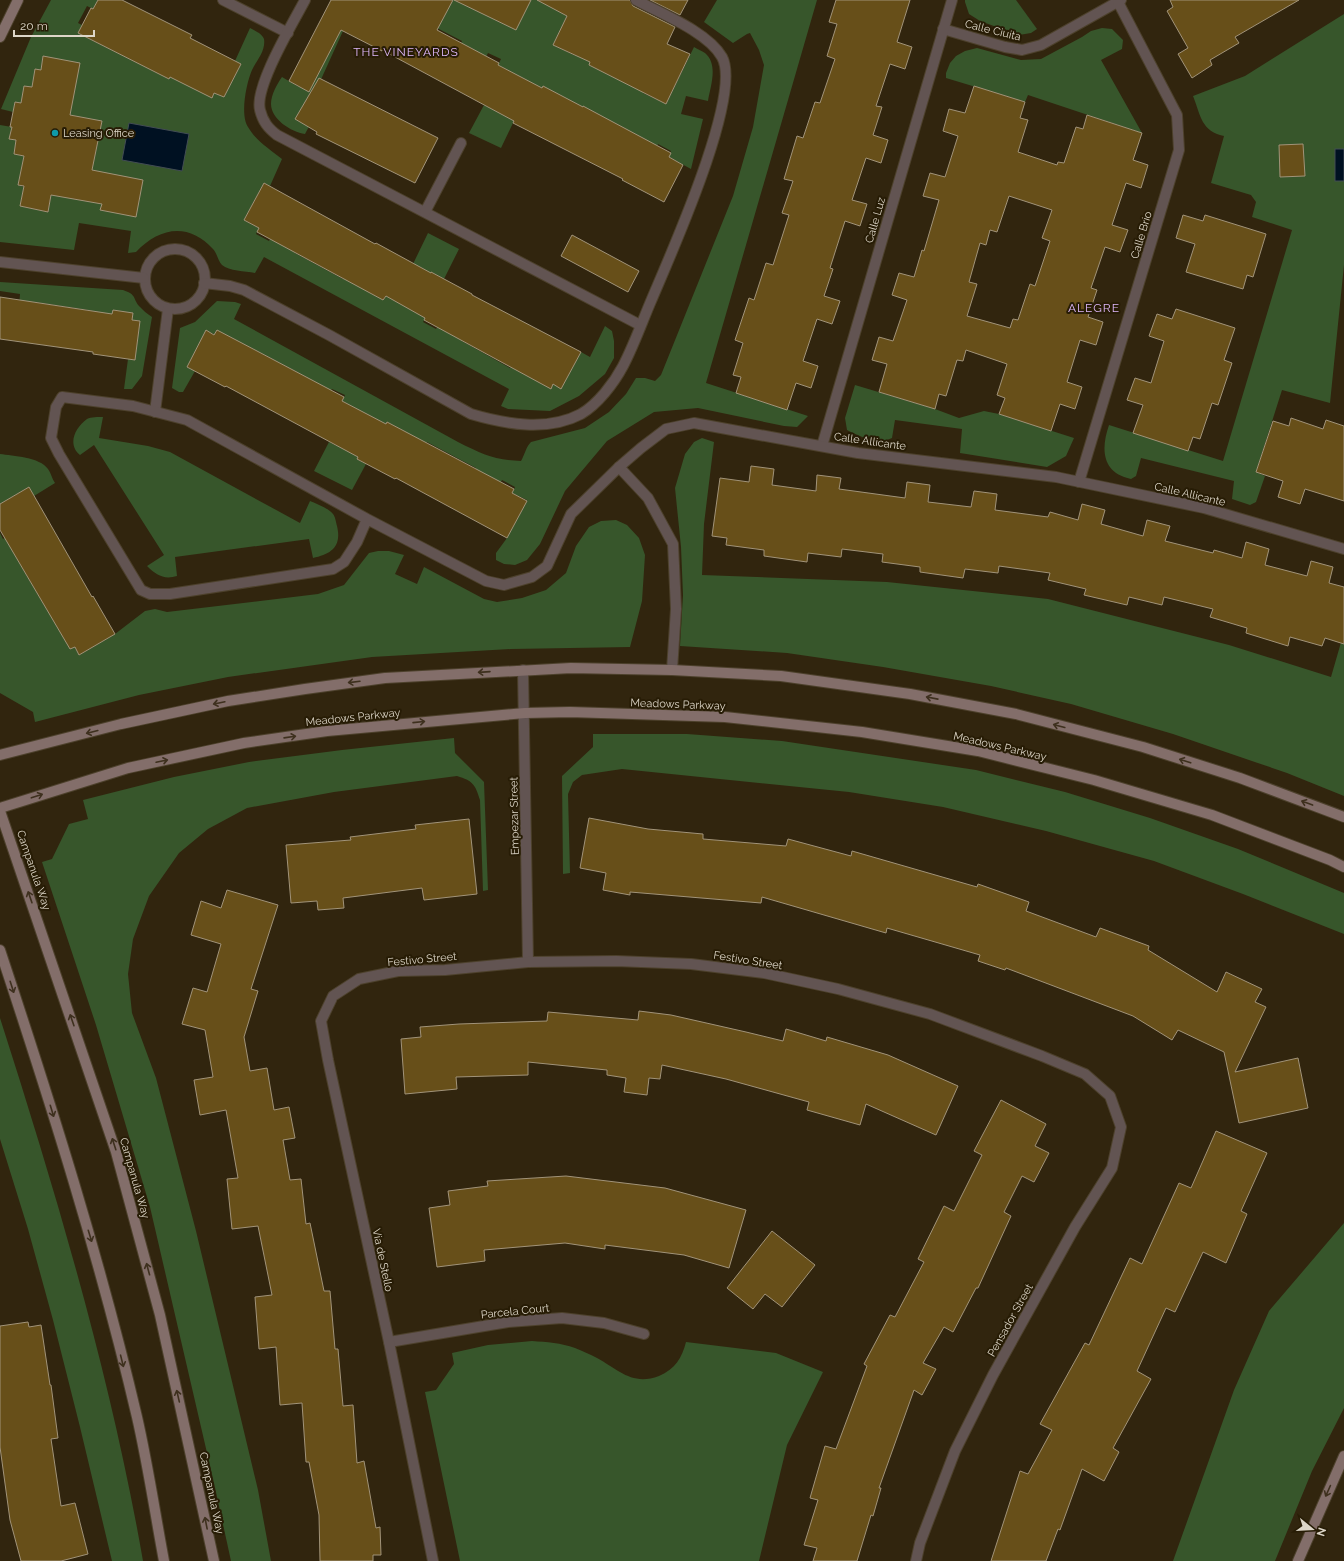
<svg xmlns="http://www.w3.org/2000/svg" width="1344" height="1561" viewBox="0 0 1344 1561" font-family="Raleway,sans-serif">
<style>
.green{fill:#37562b}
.water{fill:#012;stroke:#424c54}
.building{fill:#674f19;stroke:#a19379;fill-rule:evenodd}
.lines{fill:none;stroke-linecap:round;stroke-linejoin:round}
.lane-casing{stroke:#4d412c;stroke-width:12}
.street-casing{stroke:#4d412c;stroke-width:12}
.secondary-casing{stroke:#4d412c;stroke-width:12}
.lane{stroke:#625452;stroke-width:10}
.street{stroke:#625452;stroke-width:10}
.secondary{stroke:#836e6a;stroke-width:10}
.oneway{stroke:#3e301e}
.culture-dot{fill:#0f9aa8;stroke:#271c05;stroke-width:1.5}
.labels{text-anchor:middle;stroke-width:4;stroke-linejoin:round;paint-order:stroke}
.street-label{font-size:11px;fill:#ddd6c8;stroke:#271c05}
.poi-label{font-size:11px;fill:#ddd6c8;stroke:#271c05;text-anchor:start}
.neighbourhood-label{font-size:12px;letter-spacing:1px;fill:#deb7fa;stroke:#271c05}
</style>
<rect width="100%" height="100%" fill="#31250e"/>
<g class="green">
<path d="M51,0h47l-5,9 -6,-3 -9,17 4,2 -4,8 91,46 4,-8 39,27 2,-5 10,4 17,-33 -6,-3 15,-33c5,3 12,5 14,11 2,12 -8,22 -12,31 -6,14 -12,45 -4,57 8,14 22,22 34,32l-12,27 -6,-3 -20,37 15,8 -3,6 13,7 3,-6 25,13 -2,5 48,26 5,-7 19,19 16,9 30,-36 15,-31 31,16 -15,30 -13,-7 -20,36 15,9 -3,5 13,7 4,-6 24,13 -2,5 48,27 4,-8 37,29 2,-5 8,4 20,-36 9,5 15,-31 7,5 2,10v17l-9,16 -26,22 -29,15 -42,-2 -7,-3 8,-17 -245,-132 -9,16c-10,-2 -26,-2 -33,-8 -4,-4 -5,-12 -9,-16 -24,-27 -54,-22 -77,3l-8,1 3,-22 -52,-8 -5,27 -74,-8v-117l12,2 -3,12 7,1 -2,14 10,2 -6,29 6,2 -4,19 28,6 12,-64 35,7 7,-33 -32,-7 -27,-58 -2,13 -6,-1 -3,18 -11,16 -6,-1 -2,10 -12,-3 30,-72z"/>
<path d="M345,0h15l-17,31 -25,55 10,5 -23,43c-14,-2 -34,-15 -34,-30 0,-9 6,-20 11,-27l17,10z"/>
<path d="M383,0h192l-22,45 21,10 18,2 -3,8 31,15 25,7 -2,6 23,11 28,-57c3,2 8,4 11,6 14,12 5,34 3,48l-22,-5 -5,18 22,5 -12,50 -22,-12 2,-6 -13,-7 -3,7 -76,-37 -38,-23 -28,32 -12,25 -32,-15 15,-28 10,5 19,-37 -15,-8 3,-6 -13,-6 -3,6 -25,-13 2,-5z"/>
<path d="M717,0h100l-111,383 102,33 -11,11 -13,-1 -86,-18 -44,4 -47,29 -42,50 -25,53 -13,16 -12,5 -11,-1 -8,-4v-7l11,-15 20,-38 -15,-7 3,-6 -13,-7 -4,7 -24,-13 2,-6 -49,-26 -4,8 -19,-19 -17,-9 -2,5 -9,-5 -19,37 9,5 -14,26 -38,-19 15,-29 8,4 20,-37 -15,-8 3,-6 -13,-6 -4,6 -22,-18 -49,-26 -51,-20 -19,36 8,4 -12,21h-4l-7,-4 8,-60 15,-6 22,-21 18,1 6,2 -7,15 224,123c24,12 36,18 63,19 4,-7 5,-14 10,-19l54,-14 24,-16 17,-18 10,-16h9l10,3 6,-6 72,-179 20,-69 11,-62 -5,-15 -9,-17 -3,1 -14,9 -29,-21z"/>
<path d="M965,0h51l21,29 -6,4 -12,2 -39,-14 -11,-7 -4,-12z"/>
<path d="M1344,14v251l-14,138 -48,-13 -26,82 9,4 -9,26 -6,3 -18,-6 2,-18 -93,-23 -5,18 -5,3c-30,-6 -30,-31 -22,-54l114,36 69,-231 -40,-13 4,-15 -5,-7 -40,-12 13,-47c-23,-5 -23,-20 -31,-40l52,-20z"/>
<path d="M1102,28l10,1 11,11 -1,9 -21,11 41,73 -114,-38 -3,7 -79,-24v-5l4,-10 6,-7 9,-5 12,-3 44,12 20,-1 41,-22 9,-6z"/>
<path d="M0,282l123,8c14,5 9,7 16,16 4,4 8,8 13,11l-10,59 -10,13h-8l4,-30h7l5,-38 -8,-1v-7l-19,-3 -1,7 -24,-7 -54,-8 -15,5 1,-13 -20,-3z"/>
<path d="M855,385l80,24 24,9 25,-7 15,3 75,24 -8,18 -19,11 -87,-14 2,-24 -67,-9 -3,18c-15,7 -31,-1 -45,-8l-2,-12z"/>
<path d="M103,417l-4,21 49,8 22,6 130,71 10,-22c7,3 18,7 23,13 2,2 3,8 4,12 5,21 -6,28 -24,32l-4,-19 -134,18 2,19c-13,4 -21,-1 -30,-10l17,-11 -70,-110 -14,10c-13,-11 -5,-27 7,-36 4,-2 11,-2 16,-2z"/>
<path d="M702,438l12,4 -10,82 -2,51 185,7 161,17 181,46 102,32 13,-45v164l-57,-23 -114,-39 -102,-30 -80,-18 -108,-19 -96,-14 -107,-7 3,-51 -2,-48 -6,-59 10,-34 9,-12z"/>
<path d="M0,454c13,2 40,3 48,15 3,4 4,10 7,14l-21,13 -5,-9 -29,17z"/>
<path d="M616,520l11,5 12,13 6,17 -3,46 -12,46 -119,2 -139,8 -144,20 -89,18 -104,27 -2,-10 -33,-19v-160l3,6 6,-4 10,27 28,48 7,-4 25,49 36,-21 30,-23 10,-2 12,3 151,-18 26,-9 25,-32 9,-2h11l15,4 -9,19 22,10 7,-17 60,32 13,3 25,-4 24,-8 20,-17 10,-27 13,-19 12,-6z"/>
<path d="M593,734h94l95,7 194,29 89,22 85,26 88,31 106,44v41l-101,-40 -89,-33 -108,-30 -103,-24 -94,-15 -227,-23 -40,6 -9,7 -5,12 2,79 -7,1 -1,-98 31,-29z"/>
<path d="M454,738l1,15 29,29 4,108 -5,1 -3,-91c-5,-16 -7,-19 -23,-24l-123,16 -87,16 -39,21 -29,24 -30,43 -16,43 -5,35 4,39 24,65 40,153 62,259 13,71h-40l-17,-78 -64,-276 -54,-182 -54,-163 10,-3 17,-35 19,-5 -5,-19 91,-23 75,-15 93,-12z"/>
<path d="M0,1018c57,178 111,359 143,543h-31l-32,-134 -27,-107 -25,-91 -28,-90z"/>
<path d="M1344,1223v185l-32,63 -37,90h-102l61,-171 35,-79z"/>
<path d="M532,1341c15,1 29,2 43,7 7,3 15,6 22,10 22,12 35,28 62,18 16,-7 23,-18 27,-34l90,11 47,19 -36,73 -28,116h-299l-35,-169 11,-2 18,-26 -2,-11 36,-8z"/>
</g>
<g class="water">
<path d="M129,123l60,11 -7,37 -60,-11z"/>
<rect x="1335" y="149" width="9" height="32"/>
</g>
<g class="building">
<path d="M98,0h24l70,35 -2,3 51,26 -17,33 -10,-4 -2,5 -42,-21 -1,2 -91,-46 13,-25 2,1z"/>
<path d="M331,0h122l-16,30 62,33 -1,2 44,23 1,-2 40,21v-1l88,47 -2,4 14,8 -19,37 -42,-22 1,-1 -110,-56 1,-2 -132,-71v1l-41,-21 -32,62 -20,-11z"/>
<path d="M454,0h77l-15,30z"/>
<path d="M537,0h93l3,6 42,21 -8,17 23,10 -24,50 -77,-39 1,-3 -37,-17 14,-29z"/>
<path d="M650,0h38l-8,15z"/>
<path d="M836,0h74l-13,42 15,5 -7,22 -15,-5 -14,42 6,1 -9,28 15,5 -7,23 -15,-5 -14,42 15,4 -7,22 -15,-5 -15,47 3,1 -9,27 16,5 -8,23 -15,-5 -14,42 15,5 -7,22 -15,-5 -9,27 -51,-17 5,-16 -8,-2 10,-32 -8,-3 14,-42 5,2 12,-37 7,2 16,-50 -7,-2 11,-32 -9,-2 13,-43 6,2 12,-36 5,1 15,-44 -8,-3 10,-32 -8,-2z"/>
<path d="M1170,0h129l-64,37 4,6 -29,17 2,5 -20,13 -14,-24 10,-6 -21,-37 6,-4z"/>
<path d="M43,56l37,7 -10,52 32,6 -10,49 51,10 -7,37 -36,-7 2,-6 -51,-9 -3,17 -28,-6 4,-20 -6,-1 6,-29 -10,-2 2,-14 -7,-1 3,-12h-2l5,-25 6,1 3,-17 8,1 3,-18 6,1z"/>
<path d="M319,78l119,60 -23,45 -99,-49 1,-2 -22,-13z"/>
<path d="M974,86l51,16 -5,16 8,2 -10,32 39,13 1,-3 6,1 12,-36 7,2 4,-14 55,18 -9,27 15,5 -7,23 -15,-5 -14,42 16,5 -8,22 -15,-5 -14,41 6,2 -9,27 15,5 -7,23 -16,-5 -13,42 15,5 -7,22 -15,-5 -9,27 -52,-17 6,-16 -8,-3 10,-31 -41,-14 -3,11 -6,-1 -11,36 -7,-2 -4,15 -56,-17 8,-28 -15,-4 7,-23 14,4 14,-41 -15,-5 7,-22 15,4 8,-27 2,1 15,-51 -16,-4 7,-23 15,4 13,-41 -15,-5 6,-22 16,4zM1009,196l43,14 -10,28 8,3 -15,45 -5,-2 -12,36 -5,-1 -3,9 -43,-12 10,-32 -8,-2 11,-39 6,2 4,-15 7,2z"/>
<path d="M1303,144l2,32 -25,1 -1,-32z"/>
<path d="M264,183l111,61 1,-1 55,30v-1l41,22v1l109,57 -20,37 -8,-5 -2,5 -127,-69 1,-2 -39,-22 -3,4 -126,-68 2,-4 -15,-8z"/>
<path d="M1183,215l20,6 2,-6 61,19 -13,43 -6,-2 -4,14 -57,-17 9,-28 -19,-6z"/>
<path d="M572,235l67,36 -11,21 -67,-36z"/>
<path d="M0,297l112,17 1,-4 20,3 -1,7 8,1 -5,39 -42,-6v-2l-93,-13z"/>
<path d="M1176,309l59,19 -11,32 8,3 -14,42 -6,-2 -12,36 -7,-2 -5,14 -55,-18 10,-28 -16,-5 8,-22 16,5 13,-42 -15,-5 8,-22 15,5z"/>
<path d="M206,330l8,5 3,-5 40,21 87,46 -2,4 44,23 1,-2 127,67 -2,4 15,8 -20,37 -111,-60 -1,1 -38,-20 1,-2 -132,-71 -1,1 -38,-20z"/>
<path d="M1291,418l32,11 3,-9 18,6v75l-39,-12 -5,15 -22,-7 5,-16 -27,-9 17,-51 16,5z"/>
<path d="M751,466l23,3 -2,16 44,6 1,-16 24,3 -2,11 66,9 2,-16 23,3 -2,17 43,5 3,-16 23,3 -2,16 53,7 2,-5 28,8 4,-16 23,6 -4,14 42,12 4,-16 23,6 -5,15 48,12 1,-3 28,8 4,-16 23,7 -4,16 42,11 4,-15 22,6 -4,16 15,4v57l-19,-6 -3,8 -32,-9 -2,9 -42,-13 1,-5 -37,-11 3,-8 -49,-12 -2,8 -33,-8 -2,8 -43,-10 2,-6 -38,-9 2,-7 -51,-7 -1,7 -33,-4 -2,9 -43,-6v-5l-38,-5 1,-8 -41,-5 -1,8 -33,-4 -1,9 -43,-6v-6l-38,-5 1,-7 -15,-2 8,-58 29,4z"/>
<path d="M29,487l63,110 1,-1 22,38 -36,21 -4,-8 -5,2 -70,-119v-26z"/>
<path d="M589,818l59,11 55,5v5l83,7 2,-7 63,17 1,-5 125,36 1,-3 51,18 -3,9 70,26 4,-9 49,18 -1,4 69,42 9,-20 36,17 -7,13 11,5 -31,65 63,-14 10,50 -69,15 -15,-71 -46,-22 -6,10 -39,-24 -127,-48 -1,2 -27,-9 2,-6 -93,-27 -1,5 -124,-36 -1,6 -131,-11v3l-27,-5 3,-17 -26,-5z"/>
<path d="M469,819l8,75 -53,6 -2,-12 -79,10 1,10 -26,2 -1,-9 -26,2 -5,-58 65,-5 -1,-3 66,-8 -1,-4z"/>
<path d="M227,890l51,15 -27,84 7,2 -14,46 6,34 17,-3 7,42 15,-3 6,31 -12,2 7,40 11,-1 5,45 4,-1 14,68h6l5,58h3l5,57 10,-1 4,58 7,-2 12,67 4,-1 1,28h-8v6h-53l-1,-46 -10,-53h-3l-4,-59 -22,2 -4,-58 -17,2 -4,-52 17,-2 -14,-69 -26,3 -5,-50 11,-1 -12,-68 -26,5 -6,-35 19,-3 -8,-47 -23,-6 11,-36 14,4 14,-48 -30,-9 10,-34 20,7z"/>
<path d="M639,1011l32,4 75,17 37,9 3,-12 40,12 1,-4 61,18 70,31 -22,49 -70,-31 -6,21 -53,-15 2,-8 -83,-23 -64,-14 -2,14 -11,-1 -2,17 -23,-3 2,-14 -19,-3v-5l-79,-8v13l-72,2 1,12 -52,5 -4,-55 20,-2 -1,-10 39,-3 88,-3 1,-9 90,8z"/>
<path d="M1001,1100l45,24 -11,22 14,7 -15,29 -12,-6 -18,36 7,4 -33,72h-2l-23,44 -9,-5 -21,36 13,6 -14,26 -8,-5 -35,98h2l-8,28 -2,-1 -14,46h-44l4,-13 -13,-3 14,-45 -8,-2 15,-52 11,3 31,-83 -3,-2 26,-49 5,2 29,-55 -6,-3 26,-53 10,5 28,-56 -8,-4z"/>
<path d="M1216,1131l51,22 -26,58 6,3 -21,49 -23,-11 -28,60 -9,-4 -29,63 14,8 -38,69 6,4 -15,29 -22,-12 -22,61 -2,-1 -12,32h-55l29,-90 8,3 24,-44 -12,-6 45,-81 4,2 41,-87 12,6 37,-81 12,5z"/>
<path d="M566,1176l99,12 81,22 -17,58 -45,-13 -79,-10v4l-40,-6 -81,7 1,11 -48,6 -8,-59 21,-3 -2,-14 40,-5 -1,-5z"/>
<path d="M772,1231l43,34 -33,42 -17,-13 -12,15 -26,-21z"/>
<path d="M28,1322l1,5 12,-2 9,60h1l7,53 -7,1 10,67 14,-3 13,51 -27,7h-40l-11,-41 -10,-73v-121z"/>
</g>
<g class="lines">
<g class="lane-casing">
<g id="lane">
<path d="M223,0l65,33"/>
<path d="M305,0c-12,23 -51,87 -45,110 3,12 8,18 17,25l363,190"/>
<path d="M943,29l62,18 17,3 19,-5 80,-45"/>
<path d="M425,212l36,-69"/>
<circle cx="175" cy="279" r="30"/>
<path d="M0,262l144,16"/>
<path d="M204,283l26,3 14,4 85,45 142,79c34,10 76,18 110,0 17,-10 33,-31 42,-48 11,-21 19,-44 28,-65 18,-43 92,-206 71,-244 -14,-25 -62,-44 -86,-57"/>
<path d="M155,412l13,-103"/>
<path d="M822,446l130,-446"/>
<path d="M619,467l29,31 25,46 3,65 -4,61"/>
<path d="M1079,482l100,-332 -2,-35 -59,-113"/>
<path d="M367,519l-10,23 -13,20 -11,7 -163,25h-20l-9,-4 -82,-136 -8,-16 5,-31 6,-10 71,9 54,14 180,99 119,62 18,4 28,-8 15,-11 24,-52 48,-47 22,-19 25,-19 28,-6 164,30 198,24 148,31 140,41"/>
</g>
</g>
<g class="street-casing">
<g id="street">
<path d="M523,670l5,292"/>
<path d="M389,1342l119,-20 54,-4 42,5 40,11"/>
<path d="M433,1561l-44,-219 -61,-282 -7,-39 12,-25 26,-17 39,-8 47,-1 83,-8 88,-1 75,3 73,9 74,16 92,25 112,42 43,18 25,22 11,31 -9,41 -37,59 -82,148 -38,76 -35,92 -4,18"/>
</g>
</g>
<g class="secondary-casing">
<g id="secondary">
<path d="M0,37l18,-37"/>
<path d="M0,755l121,-31 107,-23 77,-12 80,-11 186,-10 101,2 109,6 129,18 106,20 127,33 97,31 104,39"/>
<path d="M0,808l128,-40 116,-25 83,-12 198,-18 45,-1 155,5 137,15 116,19 116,29 118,35 118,45 14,7"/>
<path d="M0,811l116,341 44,163 54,246"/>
<path d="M0,950c51,154 100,309 137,467 11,48 18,96 27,144"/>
<path d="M1298,1561l46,-105"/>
</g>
</g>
<use href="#lane" class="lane"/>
<use href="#street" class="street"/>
<use href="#secondary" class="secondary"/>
</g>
<defs><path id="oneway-shaft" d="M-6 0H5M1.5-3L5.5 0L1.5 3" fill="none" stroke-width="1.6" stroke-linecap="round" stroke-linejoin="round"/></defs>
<g class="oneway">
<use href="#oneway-shaft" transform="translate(484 672) rotate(176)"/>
<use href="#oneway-shaft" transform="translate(354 682) rotate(173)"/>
<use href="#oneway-shaft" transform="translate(932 698) rotate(-169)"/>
<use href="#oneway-shaft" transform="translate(219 703) rotate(168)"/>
<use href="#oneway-shaft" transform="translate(419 722) rotate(-6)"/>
<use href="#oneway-shaft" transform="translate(1059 726) rotate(-165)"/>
<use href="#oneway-shaft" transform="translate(92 732) rotate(166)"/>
<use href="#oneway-shaft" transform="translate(290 737) rotate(-8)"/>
<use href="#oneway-shaft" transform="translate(162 761) rotate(-12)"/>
<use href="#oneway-shaft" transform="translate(1185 761) rotate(-162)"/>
<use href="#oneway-shaft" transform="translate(37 796) rotate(-18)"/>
<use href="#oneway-shaft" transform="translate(1307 803) rotate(-160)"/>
<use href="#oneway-shaft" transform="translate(30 897) rotate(-109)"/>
<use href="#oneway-shaft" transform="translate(12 987) rotate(72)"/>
<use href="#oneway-shaft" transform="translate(72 1020) rotate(-109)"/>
<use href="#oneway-shaft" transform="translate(52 1111) rotate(73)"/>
<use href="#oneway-shaft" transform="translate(114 1144) rotate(-108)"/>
<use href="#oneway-shaft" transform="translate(90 1236) rotate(73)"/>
<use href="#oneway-shaft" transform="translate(148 1269) rotate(-105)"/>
<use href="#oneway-shaft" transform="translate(122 1361) rotate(76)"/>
<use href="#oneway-shaft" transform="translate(178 1396) rotate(-103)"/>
<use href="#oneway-shaft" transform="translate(1328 1491) rotate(114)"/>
<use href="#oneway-shaft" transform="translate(206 1523) rotate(-101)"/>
</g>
<circle class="culture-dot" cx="55" cy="133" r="4"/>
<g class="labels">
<g class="street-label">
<text transform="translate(993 30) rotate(14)" y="4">Calle Ciuita</text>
<text transform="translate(875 220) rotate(-74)" y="4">Calle Luz</text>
<text transform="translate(1141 235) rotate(-73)" y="4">Calle Brio</text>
<text transform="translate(870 441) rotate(8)" y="4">Calle Allicante</text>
<text transform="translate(1190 494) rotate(13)" y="4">Calle Allicante</text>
<text transform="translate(678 704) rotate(2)" y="4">Meadows Parkway</text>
<text transform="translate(353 717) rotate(-6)" y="4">Meadows Parkway</text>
<text transform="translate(1000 746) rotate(13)" y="4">Meadows Parkway</text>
<text transform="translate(514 816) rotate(-91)" y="4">Empezar Street</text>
<text transform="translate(34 870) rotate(71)" y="4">Campanula Way</text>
<text transform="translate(422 959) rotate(-5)" y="4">Festivo Street</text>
<text transform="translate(748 960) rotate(9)" y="4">Festivo Street</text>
<text transform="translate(135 1178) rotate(74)" y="4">Campanula Way</text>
<text transform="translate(383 1260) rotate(78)" y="4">Via de Stello</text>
<text transform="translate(515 1311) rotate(-6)" y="4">Parcela Court</text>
<text transform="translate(1010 1320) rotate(-61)" y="4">Pensador Street</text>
<text transform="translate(212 1493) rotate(78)" y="4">Campanula Way</text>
</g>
<g class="poi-label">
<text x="63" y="137">Leasing Office</text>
</g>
<g class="neighbourhood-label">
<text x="406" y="56">THE VINEYARDS</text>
<text x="1094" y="312">ALEGRE</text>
</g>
</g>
<g transform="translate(1312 1529) rotate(108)" stroke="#271c05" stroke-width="3" paint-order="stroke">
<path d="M0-3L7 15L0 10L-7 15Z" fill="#ddd6c8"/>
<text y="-6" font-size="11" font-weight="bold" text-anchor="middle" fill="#ddd6c8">N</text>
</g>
<path d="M14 30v6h80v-6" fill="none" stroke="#ddd6c8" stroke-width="2"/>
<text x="20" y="30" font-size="12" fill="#ddd6c8" stroke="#271c05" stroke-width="3" paint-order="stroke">20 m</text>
</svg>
